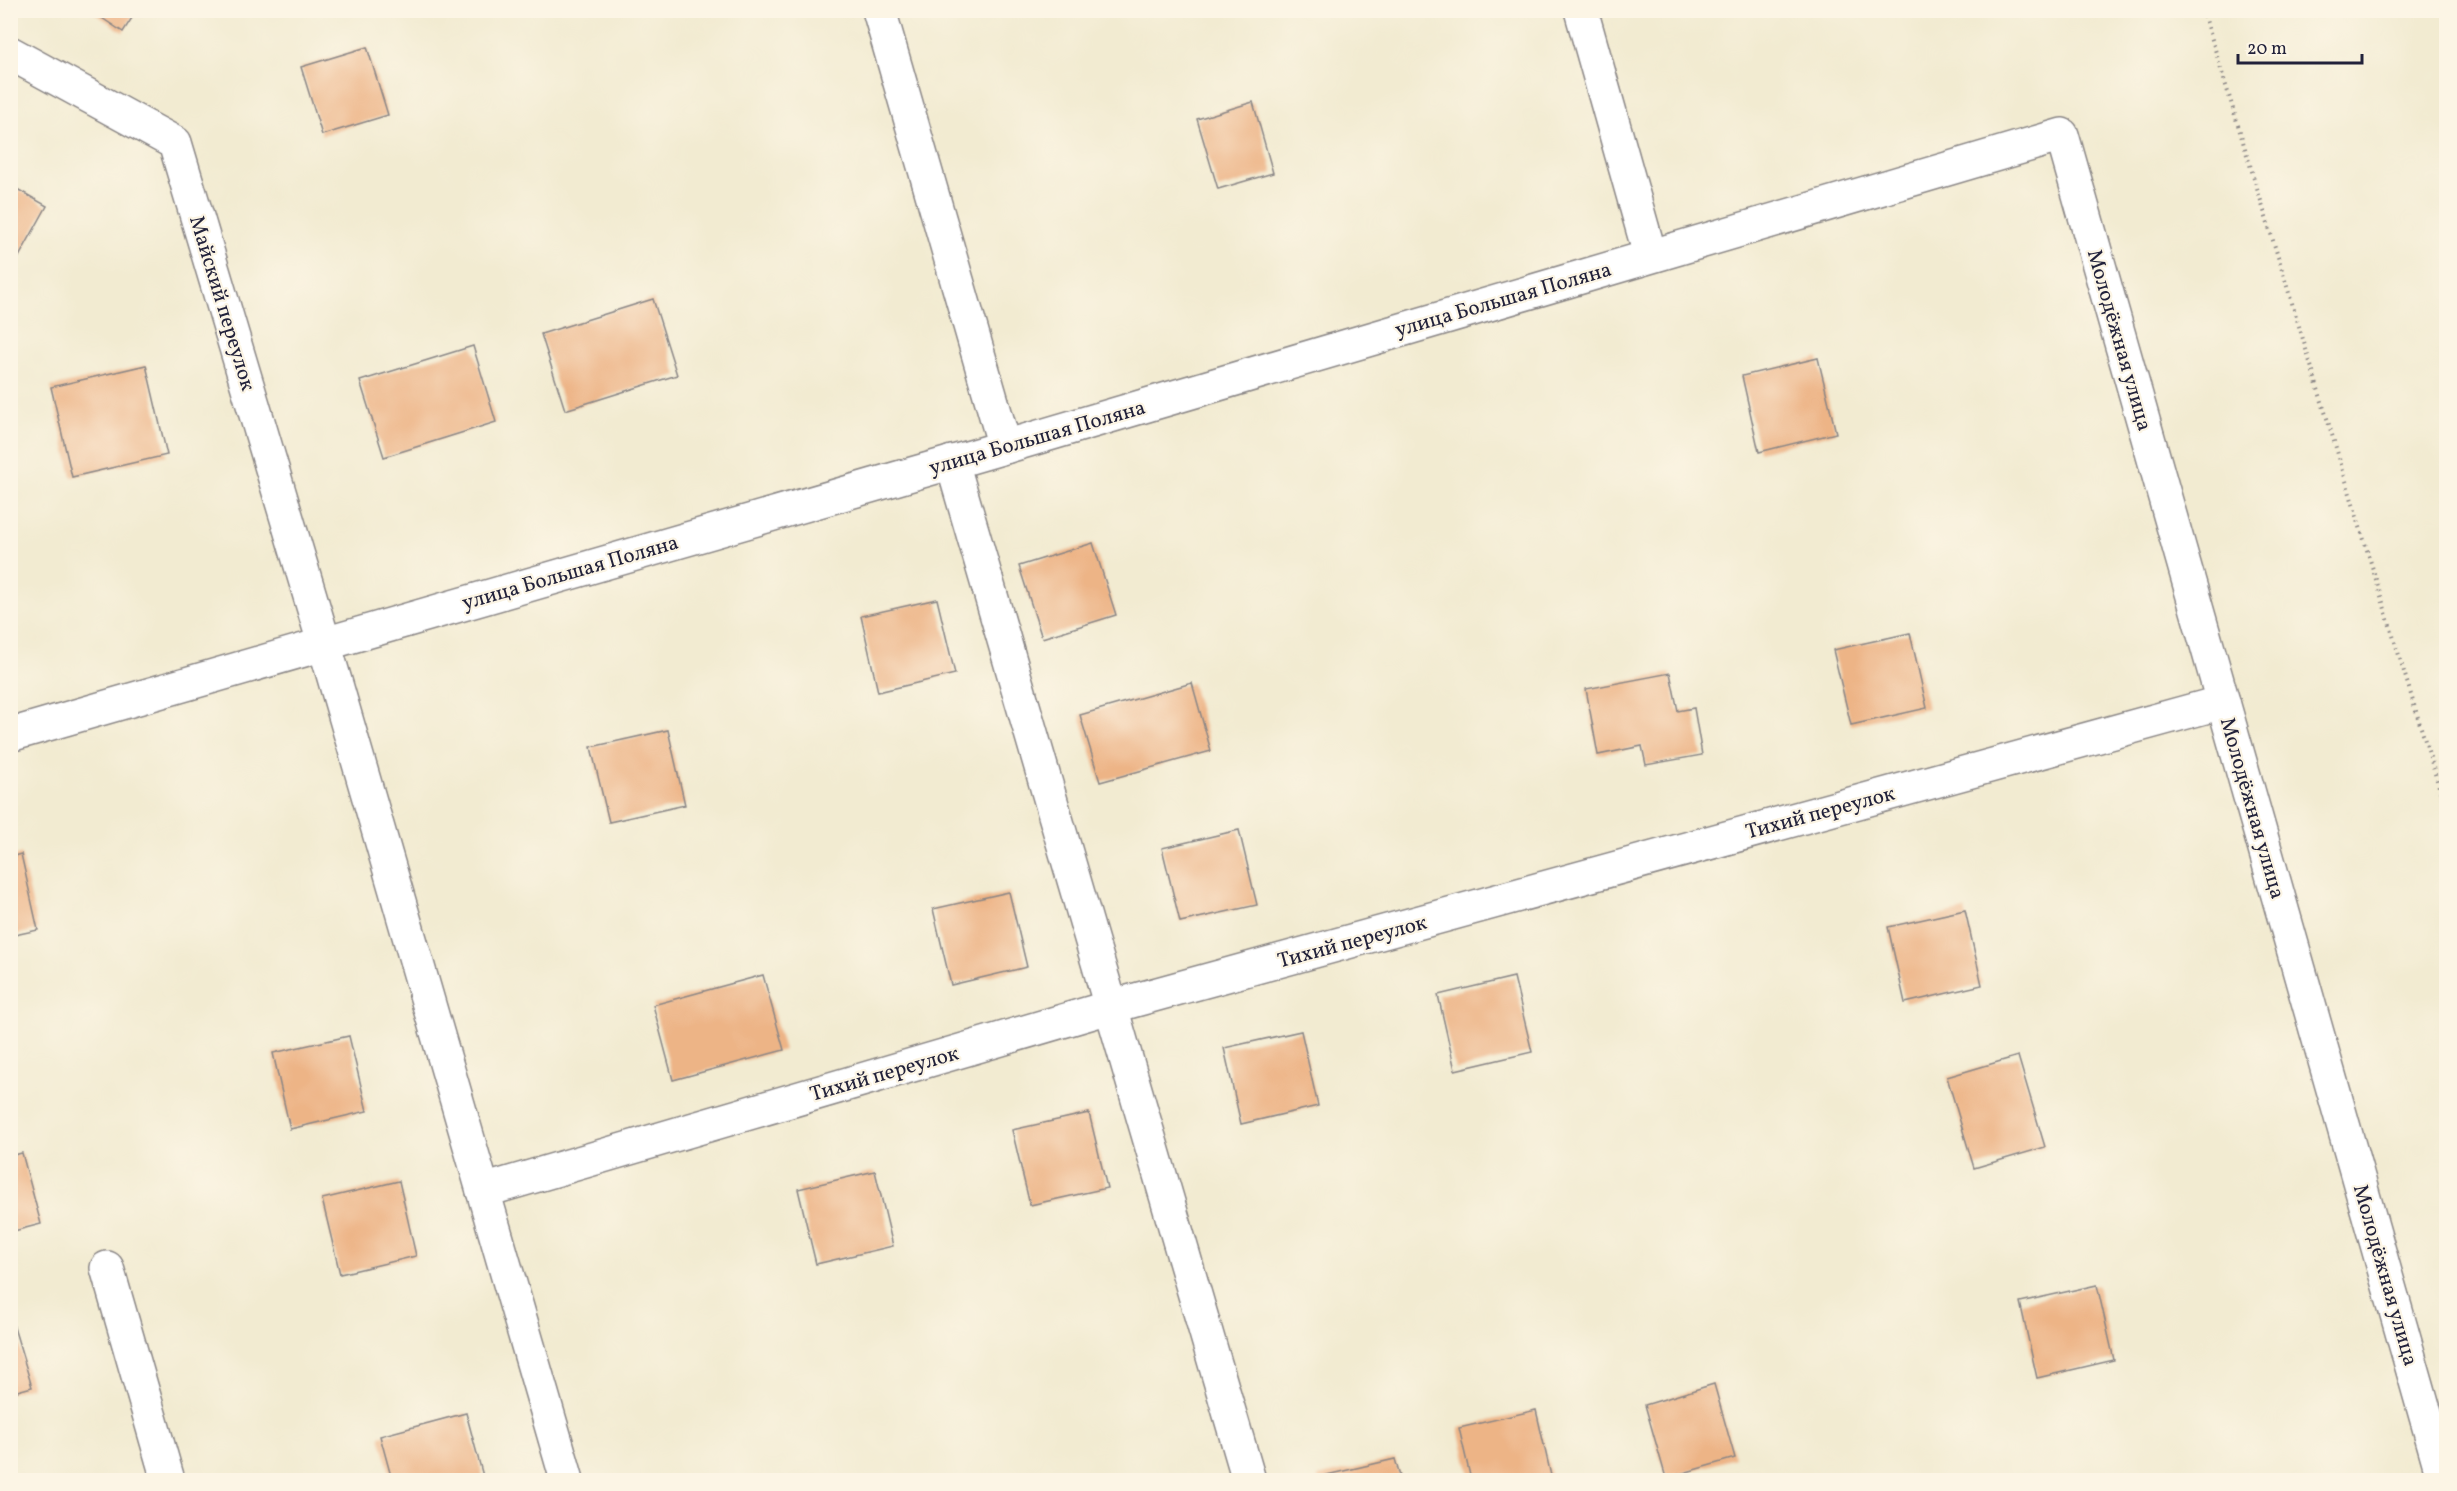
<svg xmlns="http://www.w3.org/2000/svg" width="2457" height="1491" viewBox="0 0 2457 1491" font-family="Vollkorn,serif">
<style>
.building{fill:#edb486}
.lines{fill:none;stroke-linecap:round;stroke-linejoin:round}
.minor-casing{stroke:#8a8686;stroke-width:36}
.path{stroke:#8a8686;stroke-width:4;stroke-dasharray:1.5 4.5;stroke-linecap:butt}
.minor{stroke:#fff;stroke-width:33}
.labels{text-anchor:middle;stroke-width:4.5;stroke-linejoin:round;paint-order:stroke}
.street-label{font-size:21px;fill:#22223b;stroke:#fcf5e5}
</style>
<rect width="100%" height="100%" fill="#fcf5e5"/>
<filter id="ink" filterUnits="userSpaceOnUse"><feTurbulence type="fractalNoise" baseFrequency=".0167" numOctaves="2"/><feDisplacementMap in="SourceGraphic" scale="12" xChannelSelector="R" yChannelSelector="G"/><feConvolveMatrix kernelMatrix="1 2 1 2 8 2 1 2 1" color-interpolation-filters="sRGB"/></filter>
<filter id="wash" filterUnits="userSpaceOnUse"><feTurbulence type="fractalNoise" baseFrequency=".008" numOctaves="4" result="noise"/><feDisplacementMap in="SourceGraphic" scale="24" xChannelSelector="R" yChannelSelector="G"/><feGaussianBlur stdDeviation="1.35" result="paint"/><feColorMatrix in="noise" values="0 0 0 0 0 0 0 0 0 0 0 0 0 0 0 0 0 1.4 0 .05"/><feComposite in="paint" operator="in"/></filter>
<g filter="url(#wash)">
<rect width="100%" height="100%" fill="#f2ebd1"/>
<g id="blocks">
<g class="building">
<path d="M90,10h47l-14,22z"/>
<path d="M367,47l21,68 -66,20 -21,-68z"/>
<path d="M1253,102l20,71 -55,16 -21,-70z"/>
<path d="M10,185l37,21 -37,67z"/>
<path d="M653,299l24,76 -112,35 -24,-76z"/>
<path d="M473,346l23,76 -112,35 -24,-76z"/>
<path d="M1818,358l18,75 -77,19 -17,-76z"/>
<path d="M146,365l21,90 -95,22 -21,-90z"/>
<path d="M1093,543l23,72 -74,23 -23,-72z"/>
<path d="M937,599l18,75 -77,18 -17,-76z"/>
<path d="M1910,633l17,75 -76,17 -18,-75z"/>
<path d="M1670,673l8,38 16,-3 8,47 -56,10 -4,-19 -44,9 -12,-66z"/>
<path d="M1192,683l19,68 -111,31 -20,-67z"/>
<path d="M668,730l17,75 -76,17 -18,-75z"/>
<path d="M1239,830l18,75 -77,17 -18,-74z"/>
<path d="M21,854l17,76 -28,6v-79z"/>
<path d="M1009,892l18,75 -76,18 -18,-76z"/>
<path d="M1965,910l17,75 -77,18 -17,-76z"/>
<path d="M763,975l21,75 -111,30 -20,-75z"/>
<path d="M1514,977l18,75 -77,18 -17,-75z"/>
<path d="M1301,1031l17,75 -77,18 -17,-76z"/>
<path d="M349,1036l18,75 -77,18 -17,-76z"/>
<path d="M2018,1056l27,91 -71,21 -27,-91z"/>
<path d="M1089,1113l18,75 -77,17 -18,-75z"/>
<path d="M22,1153l19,71 -31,8v-76z"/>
<path d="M875,1171l18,75 -77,18 -18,-75z"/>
<path d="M399,1181l17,75 -76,18 -18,-75z"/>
<path d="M2097,1285l17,75 -77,18 -17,-76z"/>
<path d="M10,1314l22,73 -22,6z"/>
<path d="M1714,1384l21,74 -69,20 -21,-73z"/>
<path d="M1536,1410l16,70h-81l-12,-52z"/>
<path d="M466,1413l18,67h-92l-12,-44z"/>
<path d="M1395,1459l6,21h-82l-1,-3z"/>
</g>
</g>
</g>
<g filter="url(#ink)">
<use href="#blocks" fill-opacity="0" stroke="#8a8686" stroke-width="1.5"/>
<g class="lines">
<g class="minor-casing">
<g id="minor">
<path d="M879,10l126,437"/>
<path d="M1581,10l69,245"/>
<path d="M10,53l165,90 149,500 243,837"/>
<path d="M952,462l297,1018"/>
<path d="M10,735l995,-288 1057,-312 382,1345"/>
<path d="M483,1191l627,-184 1113,-305"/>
<path d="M107,1268l61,212"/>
</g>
</g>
<path class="path" d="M2203,10l243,800"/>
<use href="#minor" class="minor"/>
</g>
</g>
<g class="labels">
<g class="street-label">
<text transform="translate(1503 299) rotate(-16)" y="7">улица Большая Поляна</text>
<text transform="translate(223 303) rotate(73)" y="7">Майский переулок</text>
<text transform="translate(2120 340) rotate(74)" y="7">Молодёжная улица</text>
<text transform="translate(1037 437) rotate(-16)" y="7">улица Большая Поляна</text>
<text transform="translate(570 572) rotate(-16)" y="7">улица Большая Поляна</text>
<text transform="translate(2253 808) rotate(74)" y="7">Молодёжная улица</text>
<text transform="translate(1820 812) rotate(-15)" y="7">Тихий переулок</text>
<text transform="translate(1352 941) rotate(-15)" y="7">Тихий переулок</text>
<text transform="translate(884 1073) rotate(-16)" y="7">Тихий переулок</text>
<text transform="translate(2386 1275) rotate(74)" y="7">Молодёжная улица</text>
</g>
</g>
<rect width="2457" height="1491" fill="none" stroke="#fcf5e5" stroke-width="36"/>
<path d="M2238 54v9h124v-9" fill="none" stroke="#22223b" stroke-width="3"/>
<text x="2247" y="54" font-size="18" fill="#22223b" stroke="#fcf5e5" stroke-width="4.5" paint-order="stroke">20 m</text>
</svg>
